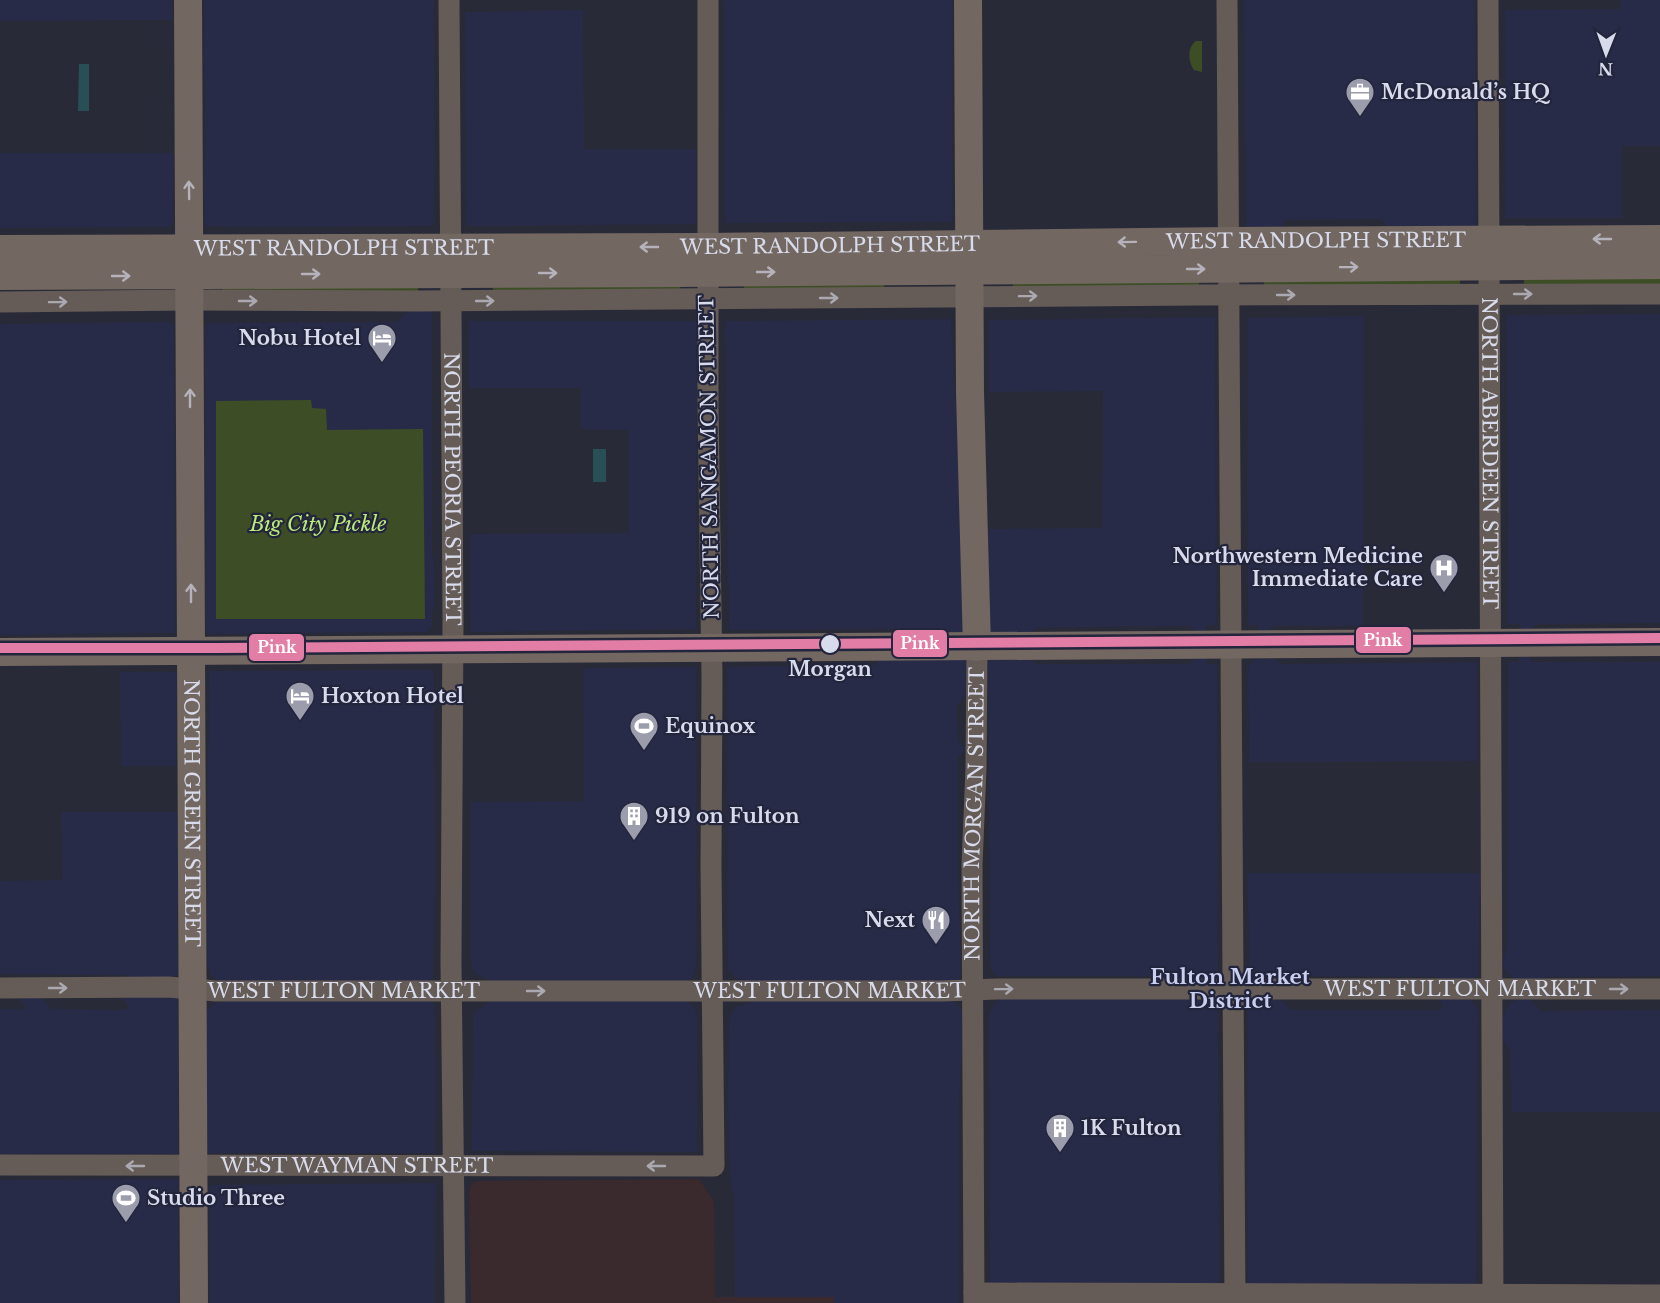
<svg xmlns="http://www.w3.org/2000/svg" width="1660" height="1303" viewBox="0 0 1660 1303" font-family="'Libre Baskerville',serif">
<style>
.built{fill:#282b47}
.industrial{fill:#3a292d}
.green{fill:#3d4e27}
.water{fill:#284f56}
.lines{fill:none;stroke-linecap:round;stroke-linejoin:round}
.street{stroke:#655c57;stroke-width:21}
.secondary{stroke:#736761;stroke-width:28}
.metro-1-casing{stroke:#23253d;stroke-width:15}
.metro-1{stroke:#e27ea6;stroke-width:10}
.oneway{stroke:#b5b2bb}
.oneway2{stroke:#aaa8b0}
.stop-dot{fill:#d8dbeb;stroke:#23253d;stroke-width:2}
.labels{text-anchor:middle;stroke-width:4.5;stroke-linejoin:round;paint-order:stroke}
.poi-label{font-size:20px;font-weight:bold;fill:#d8dbeb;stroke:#23253d;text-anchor:start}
.street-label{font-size:20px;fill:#d8dbeb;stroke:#23253d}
.park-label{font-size:20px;font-style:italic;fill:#bbeb79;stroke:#23253d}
.stop-label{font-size:20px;font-weight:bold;fill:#d8dbeb;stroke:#23253d}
.neighbourhood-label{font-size:21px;font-weight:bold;fill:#cacfef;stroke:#23253d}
.line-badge{stroke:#23253d;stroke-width:2}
.badge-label{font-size:16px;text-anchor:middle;font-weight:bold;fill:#fff}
</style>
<rect width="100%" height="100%" fill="#292a37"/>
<g class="built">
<path d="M0,0h172v20l-172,1z"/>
<path d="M204,0h230v225l-1,1 -204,1 -22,-1 -2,-1z"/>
<path d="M724,0h228v222l-227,1z"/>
<path d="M1244,0h231l1,227h-88l-7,-8 -95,1 -4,4 7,10 -43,-6z"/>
<path d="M1621,0h39v146h-38v72h-117v-208l116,-1z"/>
<path d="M583,10l1,139h112v75l-228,2 -2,-2 -1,-212z"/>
<path d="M0,153h173v70l-4,4h-4l-165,1z"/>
<path d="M426,307l6,5v241l2,8 1,44 -3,6v16l-6,5 -218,2 -2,-4v-7l-1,-294 2,-4 3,-2 186,-1 15,-13z"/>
<path d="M1660,314v309l-123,1 -5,5h-12v-5h-13l1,-101 -2,-208z"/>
<path d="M1364,316l-1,310h-90l-5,5h-9v-6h-11l-1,-307z"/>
<path d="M1215,317l1,308 -10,1v6l-11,-1 -5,-5 -154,2 -7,7 -41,-3v-103l114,-1 1,-137 -114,1v-72z"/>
<path d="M951,319l15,276 -2,39 -67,3 -1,-8 -164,1 -3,-1 -4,-308z"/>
<path d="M468,321h229l-1,308 -225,3 -1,-98 159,-1v-103l-48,-1v-41h-112z"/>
<path d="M166,322l5,1 3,3v6l1,300 -1,1 -174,2v-311z"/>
<path d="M1519,657h9l5,5h127v314l-115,1 -5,3h-22l-6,-3 -8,-9 -1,-7 4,-13 1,-286h11z"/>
<path d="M1028,658l9,6h152l7,-6h10v6h11l1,304 -2,6 -7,5 -30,2 -10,-5h-172l-4,-3 -3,-8 -2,-304 2,-2z"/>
<path d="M965,659l2,4 -1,32 -9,10 1,36 6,6 -1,7 -5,2v110l3,107 -2,6 -4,3h-212l-9,-5 -6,-8v-8l-1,-291 2,-3 148,-2 1,-5z"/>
<path d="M1256,659h18l7,5 196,-2v99l-228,1 -1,-94 2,-5z"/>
<path d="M696,667v301l-4,10 -8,4 -193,-1 -14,-6 -5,-6 -1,-7v-160l113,-1 -1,-133z"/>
<path d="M434,670l1,203 -2,105 -1,3 -205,1 -10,-2 -6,-5 -4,-13 2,-291z"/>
<path d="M120,672h57l-1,94h-55z"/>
<path d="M61,812h116l3,91 -3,5v41l3,4 1,17 -4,5 -8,3h-36l-8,-3 -125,-1v-93l62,-1z"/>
<path d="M1248,873h232l-2,102 -5,5 -27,2 -8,-5 -148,-1 -6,5 -27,-1 -5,-3 -3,-5z"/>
<path d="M17,996h23l11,13 73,1 5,-4 -9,-10 55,1 3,5v152h-178v-145h27z"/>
<path d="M1435,996l33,3 5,3 4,6 1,5 -2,273 -228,1v-276l3,-5 12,-7h17l11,11h149l3,-5z"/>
<path d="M1004,997l201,1 10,6 3,8v8l1,267h-229l-1,-266 1,-8 4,-9z"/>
<path d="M1528,998l13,13 119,-1v102h-148l-2,-62 -8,-12 1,-20 3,-9 5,-6 5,-3z"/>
<path d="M237,1000l191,1 4,1 2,3 1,15v133h-227l-3,-137 5,-8 6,-5z"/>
<path d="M759,1000l193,1 6,4 4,6 2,6 -5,83v203h-125v-5l-99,-1 -1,-100 -4,-14 -2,-83 1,-79 3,-11 6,-4z"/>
<path d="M491,1001h194l8,4 4,10v137l-225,-1 1,-137 1,-2z"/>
<path d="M178,1179v124h-178v-123z"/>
<path d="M436,1183l-1,120h-226v-118z"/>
</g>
<path class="industrial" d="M699,1179l15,22 1,96h119v6h-363l-2,-112 3,-8 6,-2z"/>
<g class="green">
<path d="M1196,41h6v31l-8,-2c-6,-8 -7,-23 2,-29z"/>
<path d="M1524,278h136v6l-136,1z"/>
<path d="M1460,279v6l-196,2v-7z"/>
<path d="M1199,281v6l-186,2v-7z"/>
<path d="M744,283h140v6l-140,1z"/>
<path d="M680,284v7l-187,1v-6z"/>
<path d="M223,286h195v5l-195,1z"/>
<path d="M311,400l1,8 14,1 1,21 96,-1 2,190h-209v-218z"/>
</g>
<g class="water">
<path d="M79,64h10v47h-11z"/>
<rect x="593" y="449" width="13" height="33"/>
</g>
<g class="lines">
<g class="street">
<path id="s1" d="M449,0l4,622 -2,340 4,341"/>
<path d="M1227,0l8,1303"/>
<path id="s2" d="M1488,0l5,1303"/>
<path d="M0,302l190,-2 229,1 779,-6 462,-1"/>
<path id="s3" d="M0,988l168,-1 48,4h726l55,-2h663"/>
<path id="s4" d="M0,1165l714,1 -3,-300 1,-188 -4,-275v-403"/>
<path d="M974,1293l686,2"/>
<path id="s5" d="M974,1303l-2,-438 4,-97 1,-121"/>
</g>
<g class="secondary">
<path id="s6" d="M188,0l6,1303"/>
<path d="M968,0l2,392 7,255"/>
<path id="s7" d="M0,249l708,-2 520,-6 432,-2"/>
<path d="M0,276l678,-3 982,-8"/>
<path d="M0,652l1660,-10"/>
</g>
<g class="metro-1-casing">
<path id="metro-1" d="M0,648h217l1443,-10"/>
</g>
<use href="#metro-1" class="metro-1"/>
</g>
<defs><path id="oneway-shaft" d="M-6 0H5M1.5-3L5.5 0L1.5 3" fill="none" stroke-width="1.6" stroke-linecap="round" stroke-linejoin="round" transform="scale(1.5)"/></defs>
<g class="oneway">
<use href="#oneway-shaft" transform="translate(189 190) rotate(-91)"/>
<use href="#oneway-shaft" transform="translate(1602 239) rotate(180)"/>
<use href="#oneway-shaft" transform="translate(1127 242) rotate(179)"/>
<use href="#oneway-shaft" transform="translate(649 247) rotate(-180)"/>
<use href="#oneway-shaft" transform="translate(1349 267) rotate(-1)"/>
<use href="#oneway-shaft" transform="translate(1196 269)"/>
<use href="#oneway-shaft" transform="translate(766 272)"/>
<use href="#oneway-shaft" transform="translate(548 273)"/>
<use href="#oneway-shaft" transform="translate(311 274)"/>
<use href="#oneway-shaft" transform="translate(121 276)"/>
<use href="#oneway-shaft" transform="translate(190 398) rotate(-90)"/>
<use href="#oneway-shaft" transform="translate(191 593) rotate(-90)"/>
</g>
<g class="oneway2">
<use href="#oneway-shaft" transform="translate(1523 294)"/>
<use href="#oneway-shaft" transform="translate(1286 295)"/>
<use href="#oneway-shaft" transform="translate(1028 296) rotate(-1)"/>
<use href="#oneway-shaft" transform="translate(829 298)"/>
<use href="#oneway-shaft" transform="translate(248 301)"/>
<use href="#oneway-shaft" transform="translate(485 301)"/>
<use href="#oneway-shaft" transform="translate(58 302) rotate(-1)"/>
<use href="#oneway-shaft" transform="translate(58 988)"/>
<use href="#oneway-shaft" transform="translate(1004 989) rotate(-1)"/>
<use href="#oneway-shaft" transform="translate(1619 989)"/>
<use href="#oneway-shaft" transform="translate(536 991)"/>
<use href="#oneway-shaft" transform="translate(135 1166) rotate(-180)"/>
<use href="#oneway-shaft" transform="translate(656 1166) rotate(180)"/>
</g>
<defs>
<g id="office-pin" transform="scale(1.5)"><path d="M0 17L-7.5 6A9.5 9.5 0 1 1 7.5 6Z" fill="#9b9dac" stroke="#23253d"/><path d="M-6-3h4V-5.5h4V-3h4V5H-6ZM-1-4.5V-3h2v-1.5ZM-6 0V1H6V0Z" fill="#fff"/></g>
<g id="hotel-pin" transform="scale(1.5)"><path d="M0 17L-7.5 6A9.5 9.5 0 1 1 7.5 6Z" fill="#9b9dac" stroke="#23253d"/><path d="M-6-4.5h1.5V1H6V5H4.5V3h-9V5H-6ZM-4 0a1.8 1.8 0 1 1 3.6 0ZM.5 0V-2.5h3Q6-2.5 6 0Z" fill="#fff"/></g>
<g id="hospital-pin" transform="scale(1.5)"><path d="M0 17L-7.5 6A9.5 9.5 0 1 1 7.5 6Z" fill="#9b9dac" stroke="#23253d"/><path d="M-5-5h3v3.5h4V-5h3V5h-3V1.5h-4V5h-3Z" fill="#fff"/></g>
<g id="stadium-pin" transform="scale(1.5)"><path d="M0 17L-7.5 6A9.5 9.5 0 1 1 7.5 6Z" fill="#9b9dac" stroke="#23253d"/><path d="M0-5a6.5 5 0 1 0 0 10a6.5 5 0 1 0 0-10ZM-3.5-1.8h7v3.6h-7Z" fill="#fff"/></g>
<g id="building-pin" transform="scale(1.5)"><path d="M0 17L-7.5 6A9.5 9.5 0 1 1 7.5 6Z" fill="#9b9dac" stroke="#23253d"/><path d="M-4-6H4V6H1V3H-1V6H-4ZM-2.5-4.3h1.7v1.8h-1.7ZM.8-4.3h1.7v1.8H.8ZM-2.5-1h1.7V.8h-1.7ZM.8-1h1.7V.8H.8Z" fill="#fff"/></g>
<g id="restaurant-pin" transform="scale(1.5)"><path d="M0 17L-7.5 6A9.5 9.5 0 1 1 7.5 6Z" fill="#9b9dac" stroke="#23253d"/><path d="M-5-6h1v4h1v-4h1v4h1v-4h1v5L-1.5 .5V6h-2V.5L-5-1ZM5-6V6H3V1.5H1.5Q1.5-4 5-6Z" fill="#fff"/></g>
</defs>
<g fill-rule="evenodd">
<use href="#office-pin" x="1360" y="92"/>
<use href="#hotel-pin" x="382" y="338"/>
<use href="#hospital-pin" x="1444" y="568"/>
<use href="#hotel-pin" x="300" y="696"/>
<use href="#stadium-pin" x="644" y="726"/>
<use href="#building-pin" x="634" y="816"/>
<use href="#restaurant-pin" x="936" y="920"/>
<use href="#building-pin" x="1060" y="1128"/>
<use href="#stadium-pin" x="126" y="1198"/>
</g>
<circle class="stop-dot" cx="830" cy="644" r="10"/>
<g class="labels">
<g class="poi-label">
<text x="1381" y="99">McDonald’s HQ</text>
<text x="361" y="345" text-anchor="end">Nobu Hotel</text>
<text x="1423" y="563" text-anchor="end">Northwestern Medicine<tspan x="1423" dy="23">Immediate Care</tspan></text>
<text x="321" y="703">Hoxton Hotel</text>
<text x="665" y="733">Equinox</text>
<text x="655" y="823">919 on Fulton</text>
<text x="915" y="927" text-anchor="end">Next</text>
<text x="1081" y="1135">1K Fulton</text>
<text x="147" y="1205">Studio Three</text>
</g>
<g class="street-label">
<text dy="7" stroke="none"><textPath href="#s7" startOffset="1316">WEST RANDOLPH STREET</textPath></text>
<text dy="7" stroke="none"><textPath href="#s7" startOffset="830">WEST RANDOLPH STREET</textPath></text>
<text dy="7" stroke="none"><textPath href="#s7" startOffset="344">WEST RANDOLPH STREET</textPath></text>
<text dy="7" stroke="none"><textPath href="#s2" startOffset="453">NORTH ABERDEEN STREET</textPath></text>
<text transform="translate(709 457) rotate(-91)" y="7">NORTH SANGAMON STREET</text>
<text dy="7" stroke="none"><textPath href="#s1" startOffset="489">NORTH PEORIA STREET</textPath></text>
<text dy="7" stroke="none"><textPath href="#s6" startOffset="813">NORTH GREEN STREET</textPath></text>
<text dy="7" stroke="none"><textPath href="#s5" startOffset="489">NORTH MORGAN STREET</textPath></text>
<text dy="7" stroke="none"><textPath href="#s3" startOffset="1460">WEST FULTON MARKET</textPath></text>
<text dy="7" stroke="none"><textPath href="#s3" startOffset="344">WEST FULTON MARKET</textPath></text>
<text dy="7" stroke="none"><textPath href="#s3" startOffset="830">WEST FULTON MARKET</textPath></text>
<text dy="7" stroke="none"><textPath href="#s4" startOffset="357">WEST WAYMAN STREET</textPath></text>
</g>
<g class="park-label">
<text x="318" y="531">Big City Pickle</text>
</g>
<g class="stop-label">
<text x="830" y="676">Morgan</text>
</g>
<g class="neighbourhood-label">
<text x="1230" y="984">Fulton Market<tspan x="1230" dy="24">District</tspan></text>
</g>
</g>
<g class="line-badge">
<rect x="1355" y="626" width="57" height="28" rx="6" fill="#e27ea6"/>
<rect x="892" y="629" width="56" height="29" rx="6" fill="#e27ea6"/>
<rect x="248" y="633" width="57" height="29" rx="6" fill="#e27ea6"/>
</g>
<g class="badge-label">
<text x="1383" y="646">Pink</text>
<text x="920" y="649">Pink</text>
<text x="277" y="653">Pink</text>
</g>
<g transform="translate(1606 54) rotate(181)" stroke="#23253d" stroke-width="4.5" paint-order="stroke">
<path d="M0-4.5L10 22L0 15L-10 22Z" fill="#d8dbeb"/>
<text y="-9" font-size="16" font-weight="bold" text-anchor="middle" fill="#d8dbeb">N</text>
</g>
</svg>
